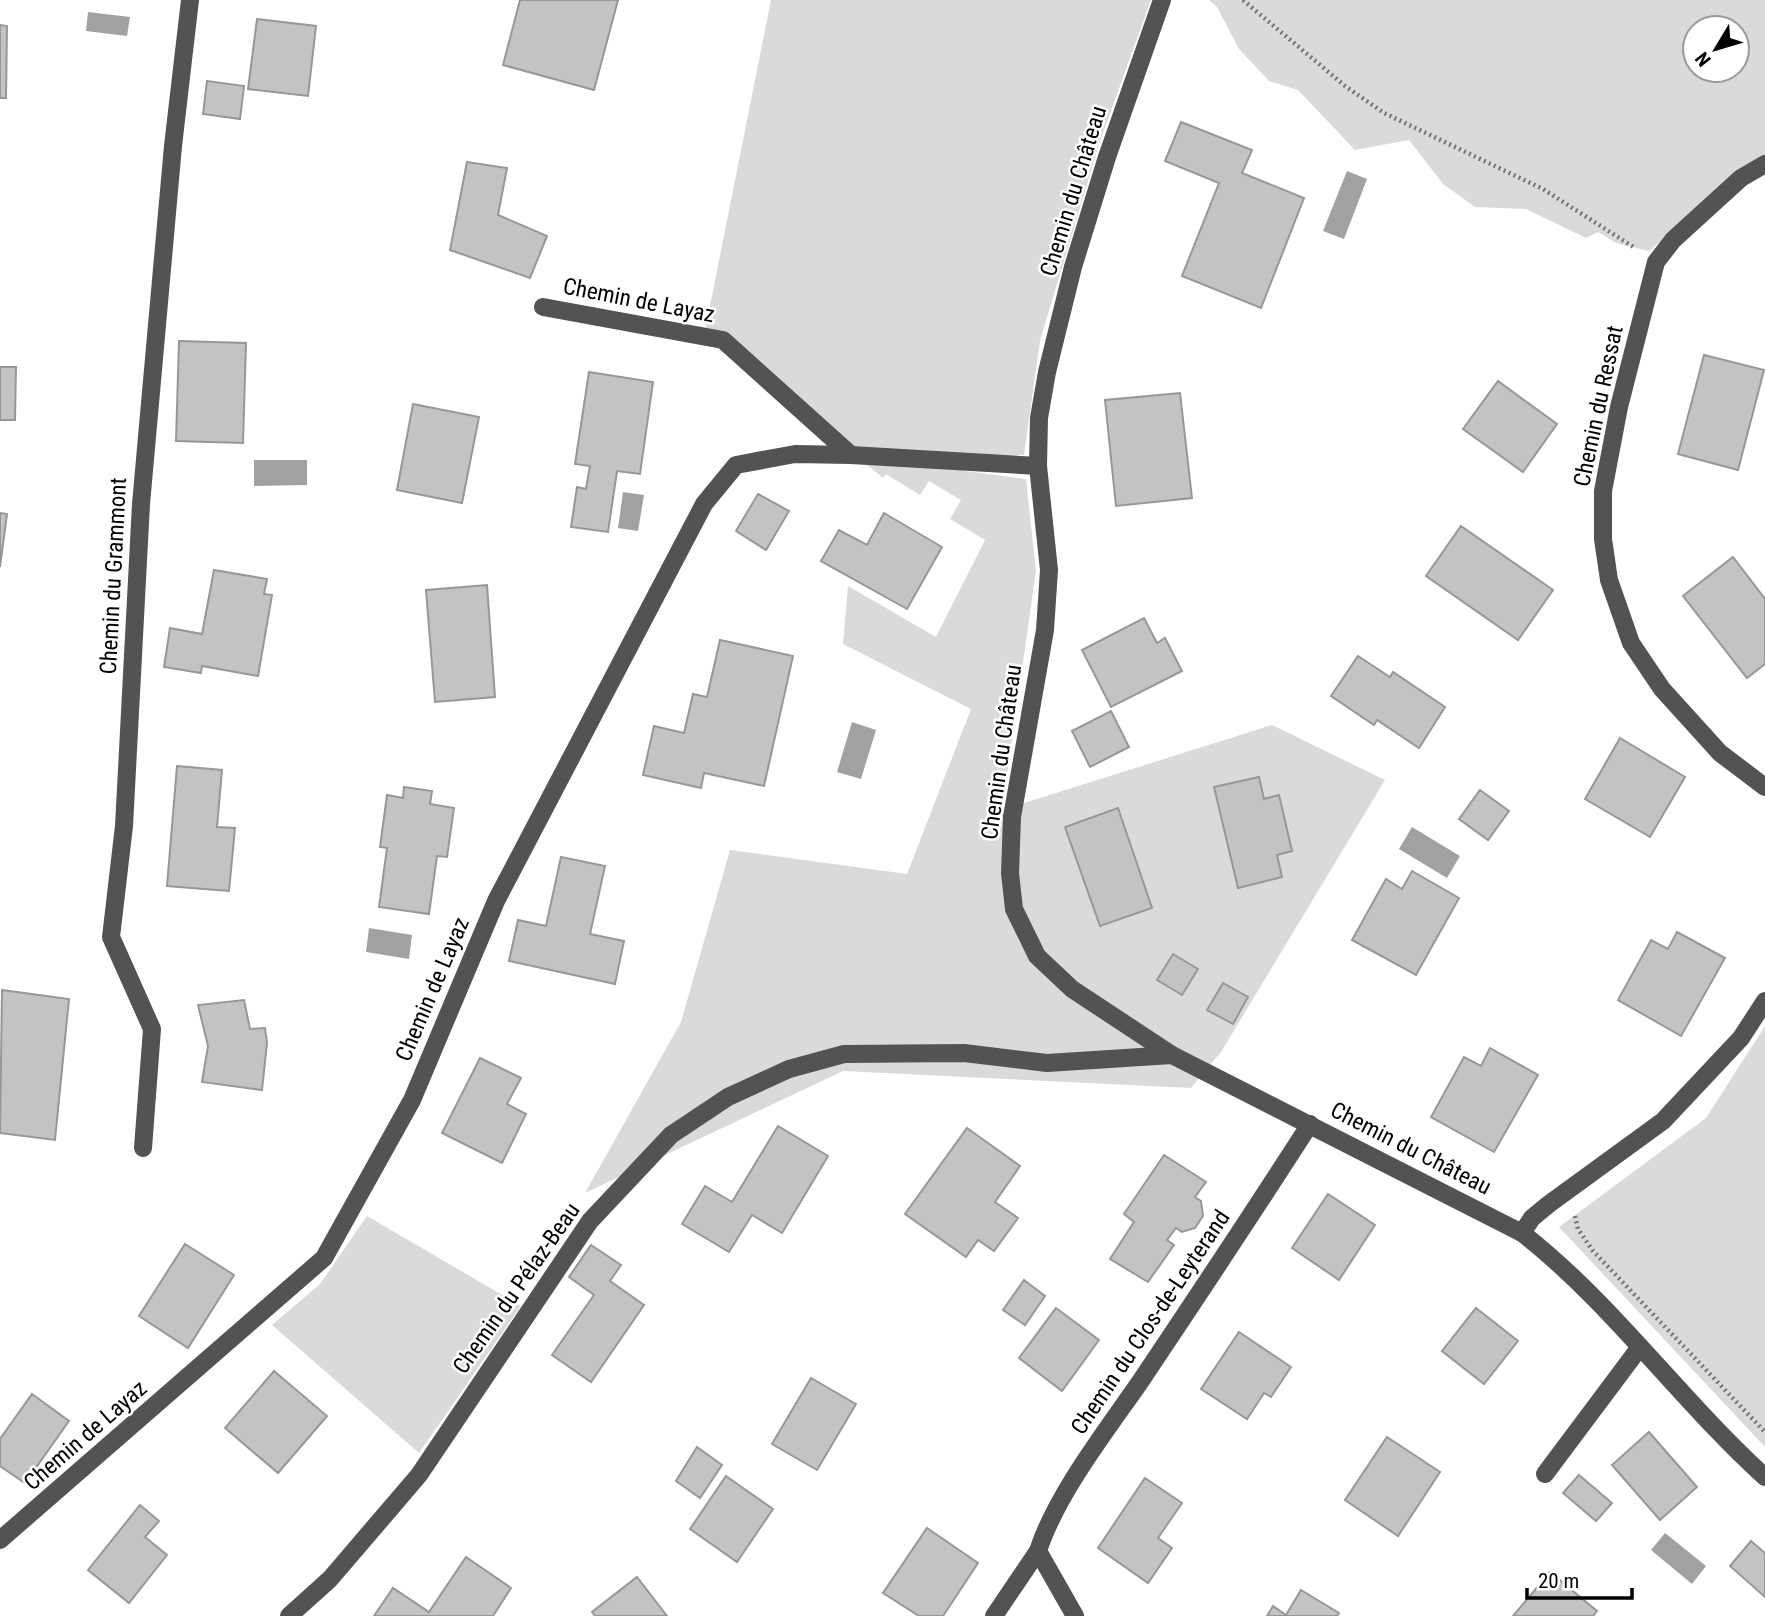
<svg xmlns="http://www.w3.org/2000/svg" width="1765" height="1616" viewBox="0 0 1765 1616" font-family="'Roboto Condensed',sans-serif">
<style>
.green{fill:#dadada;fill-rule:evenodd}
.water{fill:#a1a1a1}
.building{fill:#c3c3c3;stroke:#979797;stroke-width:2}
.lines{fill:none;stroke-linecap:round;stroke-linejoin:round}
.path{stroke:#757575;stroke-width:4.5;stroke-dasharray:2 3.5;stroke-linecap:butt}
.minor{stroke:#535353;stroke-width:18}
.labels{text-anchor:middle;stroke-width:5;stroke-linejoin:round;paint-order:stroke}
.street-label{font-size:23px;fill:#000;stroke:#fff}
</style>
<rect width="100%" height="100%" fill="#fff"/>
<g class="green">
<path d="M771,0h380l-51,141 -60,200 -16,114 -157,3 159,21 10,92 -34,239 270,-85 113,55 -164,272 -30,36 -348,-17 -258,122 96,-171 49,-172 177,24 64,-165 -128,-65 5,-58 88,51 49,-97 -35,-21 11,-19 -32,-19 -9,14 -34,-21 -3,4 -178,-147z"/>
<path d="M1209,0h556v167l-62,38 -54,46 -33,-8 -18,-11 -12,6 -60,-29 -51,-2 -32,-23 -34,-44 -54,10 -57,-60 -29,-9 -30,-32 -22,-42zM1695,28h42v42h-42z"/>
<path d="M1765,1026v421l-206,-220 147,-109z"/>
<path d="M367,1216l154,90 -102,147 -147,-128 48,-41z"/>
</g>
<g class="water">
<path d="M88,12l42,5 -3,19 -41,-5z"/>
<path d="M1347,171l20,8 -23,60 -21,-8z"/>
<path d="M254,460h53v25l-53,1z"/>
<path d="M623,492l21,3 -6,36 -20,-3z"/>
<path d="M852,722l24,8 -15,49 -24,-7z"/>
<path d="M1412,827l48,29 -13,22 -48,-29z"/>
<path d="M369,928l43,7 -3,24 -43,-7z"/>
<path d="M1665,1533l41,33 -14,18 -41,-34z"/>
</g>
<g class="building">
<path d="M520,0h98l-24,90 -91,-25z"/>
<path d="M257,19l59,7 -8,70 -60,-7z"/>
<path d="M0,25l7,1 -1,72h-6z"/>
<path d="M207,81l37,5 -4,33 -37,-5z"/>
<path d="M1181,122l71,28 -10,23 62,25 -43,110 -79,-32 37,-93 -54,-22z"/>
<path d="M467,162l40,6 -9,47 49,21 -17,42 -80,-28z"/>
<path d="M179,341l67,2 -3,100 -67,-2z"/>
<path d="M1704,355l60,15 -26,100 -60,-16z"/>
<path d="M0,367h16l-1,53h-15z"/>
<path d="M589,372l64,10 -13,92 -23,-3 -9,61 -37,-5 6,-40 9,2 4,-23 -15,-2z"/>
<path d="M1498,381l59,43 -34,48 -60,-43z"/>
<path d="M1180,393l12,105 -76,8 -11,-106z"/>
<path d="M413,404l66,13 -17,86 -65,-13z"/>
<path d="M758,494l31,17 -23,39 -30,-19z"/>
<path d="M0,513l7,1 -7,53z"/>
<path d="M884,513l58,34 -35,62 -86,-48 18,-31 28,15z"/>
<path d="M1461,526l92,64 -35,50 -92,-64z"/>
<path d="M1733,557l32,42v65l-18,14 -64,-82z"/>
<path d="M214,570l53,9 -3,15 8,1 -14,81 -56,-10 -1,7 -37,-6 6,-39 32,6z"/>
<path d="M487,585l8,112 -60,5 -9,-112z"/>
<path d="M1144,618l13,25 8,-5 17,33 -71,36 -29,-57z"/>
<path d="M720,640l73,16 -29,130 -60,-13 -3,15 -58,-13 11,-49 30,7 9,-39 14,3z"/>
<path d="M1358,656l32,21 3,-5 52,35 -26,41 -42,-28 -3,5 -43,-29z"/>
<path d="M1111,711l18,36 -39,20 -18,-36z"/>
<path d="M1620,738l65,39 -35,60 -65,-38z"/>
<path d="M177,766l45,4 -5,57 18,1 -6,63 -62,-5z"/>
<path d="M1259,777l5,22 15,-4 13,56 -15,4 5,22 -44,11 -24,-101z"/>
<path d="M404,787l28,4 -2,13 24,4 -7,49 -10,-1 -8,58 -50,-7 8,-59 -7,-1 7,-52 16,3z"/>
<path d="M1480,790l29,21 -21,29 -29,-21z"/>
<path d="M1118,808l34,100 -52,18 -35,-99z"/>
<path d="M561,857l44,9 -15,68 34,7 -9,43 -106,-23 9,-41 28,6z"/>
<path d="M1412,871l47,27 -43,77 -64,-35 34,-61 16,10z"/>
<path d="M1677,932l48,26 -44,78 -63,-36 33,-60 17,9z"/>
<path d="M1173,954l25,15 -16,26 -25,-15z"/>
<path d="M1223,983l25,14 -15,27 -26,-14z"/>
<path d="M2,990l67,9 -14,141 -55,-7z"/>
<path d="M244,1000l6,29 15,-1 2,15 -5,47 -60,-8 6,-36 -10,-41z"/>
<path d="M1490,1048l48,27 -44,77 -63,-35 33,-60 17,9z"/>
<path d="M480,1058l41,20 -14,26 19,10 -24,49 -60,-30z"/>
<path d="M778,1126l50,30 -46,77 -30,-18 -23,37 -47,-28 23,-38 27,16z"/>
<path d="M967,1128l53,38 -25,36 23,16 -24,33 -16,-11 -12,17 -61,-43z"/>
<path d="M1164,1155l42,27 -11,15 6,4 2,15 -8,12 -13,4 -6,-4 -9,12 7,5 -26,37 -38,-23 24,-37 -10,-8z"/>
<path d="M1328,1194l47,31 -36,55 -47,-32z"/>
<path d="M185,1244l49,31 -46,73 -49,-32z"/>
<path d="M591,1245l30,20 -11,16 34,24 -53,77 -39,-27 42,-60 -25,-18z"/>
<path d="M1024,1280l21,16 -20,29 -22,-15z"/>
<path d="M1056,1308l43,32 -37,51 -43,-33z"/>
<path d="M1476,1308l42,33 -34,43 -42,-33z"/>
<path d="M1239,1332l52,35 -20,30 -7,-4 -17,26 -46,-30z"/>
<path d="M274,1371l53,45 -49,57 -53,-45z"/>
<path d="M811,1378l45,26 -39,66 -45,-26z"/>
<path d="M32,1394l37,27 -44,62 -25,-17v-27z"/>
<path d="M1649,1432l48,55 -37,33 -48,-55z"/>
<path d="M1387,1437l53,35 -42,64 -53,-36z"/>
<path d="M697,1447l25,18 -22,33 -24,-17z"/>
<path d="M1579,1475l33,28 -16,18 -33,-28z"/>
<path d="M726,1476l47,33 -36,53 -47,-33z"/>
<path d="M1145,1478l37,25 -24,35 14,10 -24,35 -50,-35z"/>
<path d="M140,1505l19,16 -14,16 22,18 -38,48 -41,-33z"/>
<path d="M927,1528l51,35 -35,53h-24l-36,-23z"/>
<path d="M1751,1541l14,12v44l-35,-31z"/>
<path d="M466,1557l45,31 -18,28h-119l19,-28 36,24z"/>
<path d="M1550,1572l47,39 -4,5h-80z"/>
<path d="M637,1577l30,39h-72l-3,-4z"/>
<path d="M1301,1590l38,23 -2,3h-70l6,-10 13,9z"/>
</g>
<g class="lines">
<g class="path">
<path d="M1243,0l102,86 39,27 159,76 92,59"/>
<path d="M1575,1216l3,13 15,22 172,181"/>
</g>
<g class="minor">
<path d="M1162,0l-55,157 -34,110 -26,105 -8,46 -1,48 11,104 -4,60 -33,187 -2,56 4,36 23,47 35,33 100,66 350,178c89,69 159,168 243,244"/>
<path d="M1765,164l-24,14 -68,62 -17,22 -37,145 -16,84v48l6,41 22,63 31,46 58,64 45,34"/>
<path d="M543,307l180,33 128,115"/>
<path d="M143,1148l9,-119 -41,-92 13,-111 17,-322 32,-358 17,-146"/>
<path d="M1522,1233l10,-15 17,-14 114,-83 78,-83 24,-37"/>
<path d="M1545,1474l95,-127"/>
<path d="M0,1540l324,-282 88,-158 84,-199 208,-397 32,-39 59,-11 56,1 187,11"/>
<path d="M289,1616l41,-37 89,-104 171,-254 81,-86 57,-38 61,-28 55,-15 120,-1 83,10 125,-8"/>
<path d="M994,1616l44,-65"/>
<path d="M1075,1616l-37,-65c18,-56 68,-120 102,-169 57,-85 114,-171 170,-258"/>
</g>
</g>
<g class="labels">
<g class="street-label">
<text transform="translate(1073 191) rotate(-73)" y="8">Chemin du Château</text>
<text transform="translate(639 300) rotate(11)" y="8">Chemin de Layaz</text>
<text transform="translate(1598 406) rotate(-78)" y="8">Chemin du Ressat</text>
<text transform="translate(113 576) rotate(-87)" y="8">Chemin du Grammont</text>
<text transform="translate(1001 752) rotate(-82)" y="8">Chemin du Château</text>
<text transform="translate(432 989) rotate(-67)" y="8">Chemin de Layaz</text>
<text transform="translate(1411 1148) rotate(27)" y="8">Chemin du Château</text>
<text transform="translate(516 1288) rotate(-55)" y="8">Chemin du Pélaz-Beau</text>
<text transform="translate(1150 1322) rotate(-56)" y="8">Chemin du Clos-de-Leyterand</text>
<text transform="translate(85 1435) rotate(-41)" y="8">Chemin de Layaz</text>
</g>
</g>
<g transform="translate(1716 49) rotate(232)"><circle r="33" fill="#ffffff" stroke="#999999" stroke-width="2"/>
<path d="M0-5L12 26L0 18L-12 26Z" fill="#000000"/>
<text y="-10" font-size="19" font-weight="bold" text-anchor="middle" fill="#000000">N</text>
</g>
<path d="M1527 1588v10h105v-10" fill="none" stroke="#000000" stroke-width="3.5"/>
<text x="1538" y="1588" font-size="21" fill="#000000" stroke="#ffffff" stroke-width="5" paint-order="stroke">20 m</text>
</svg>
